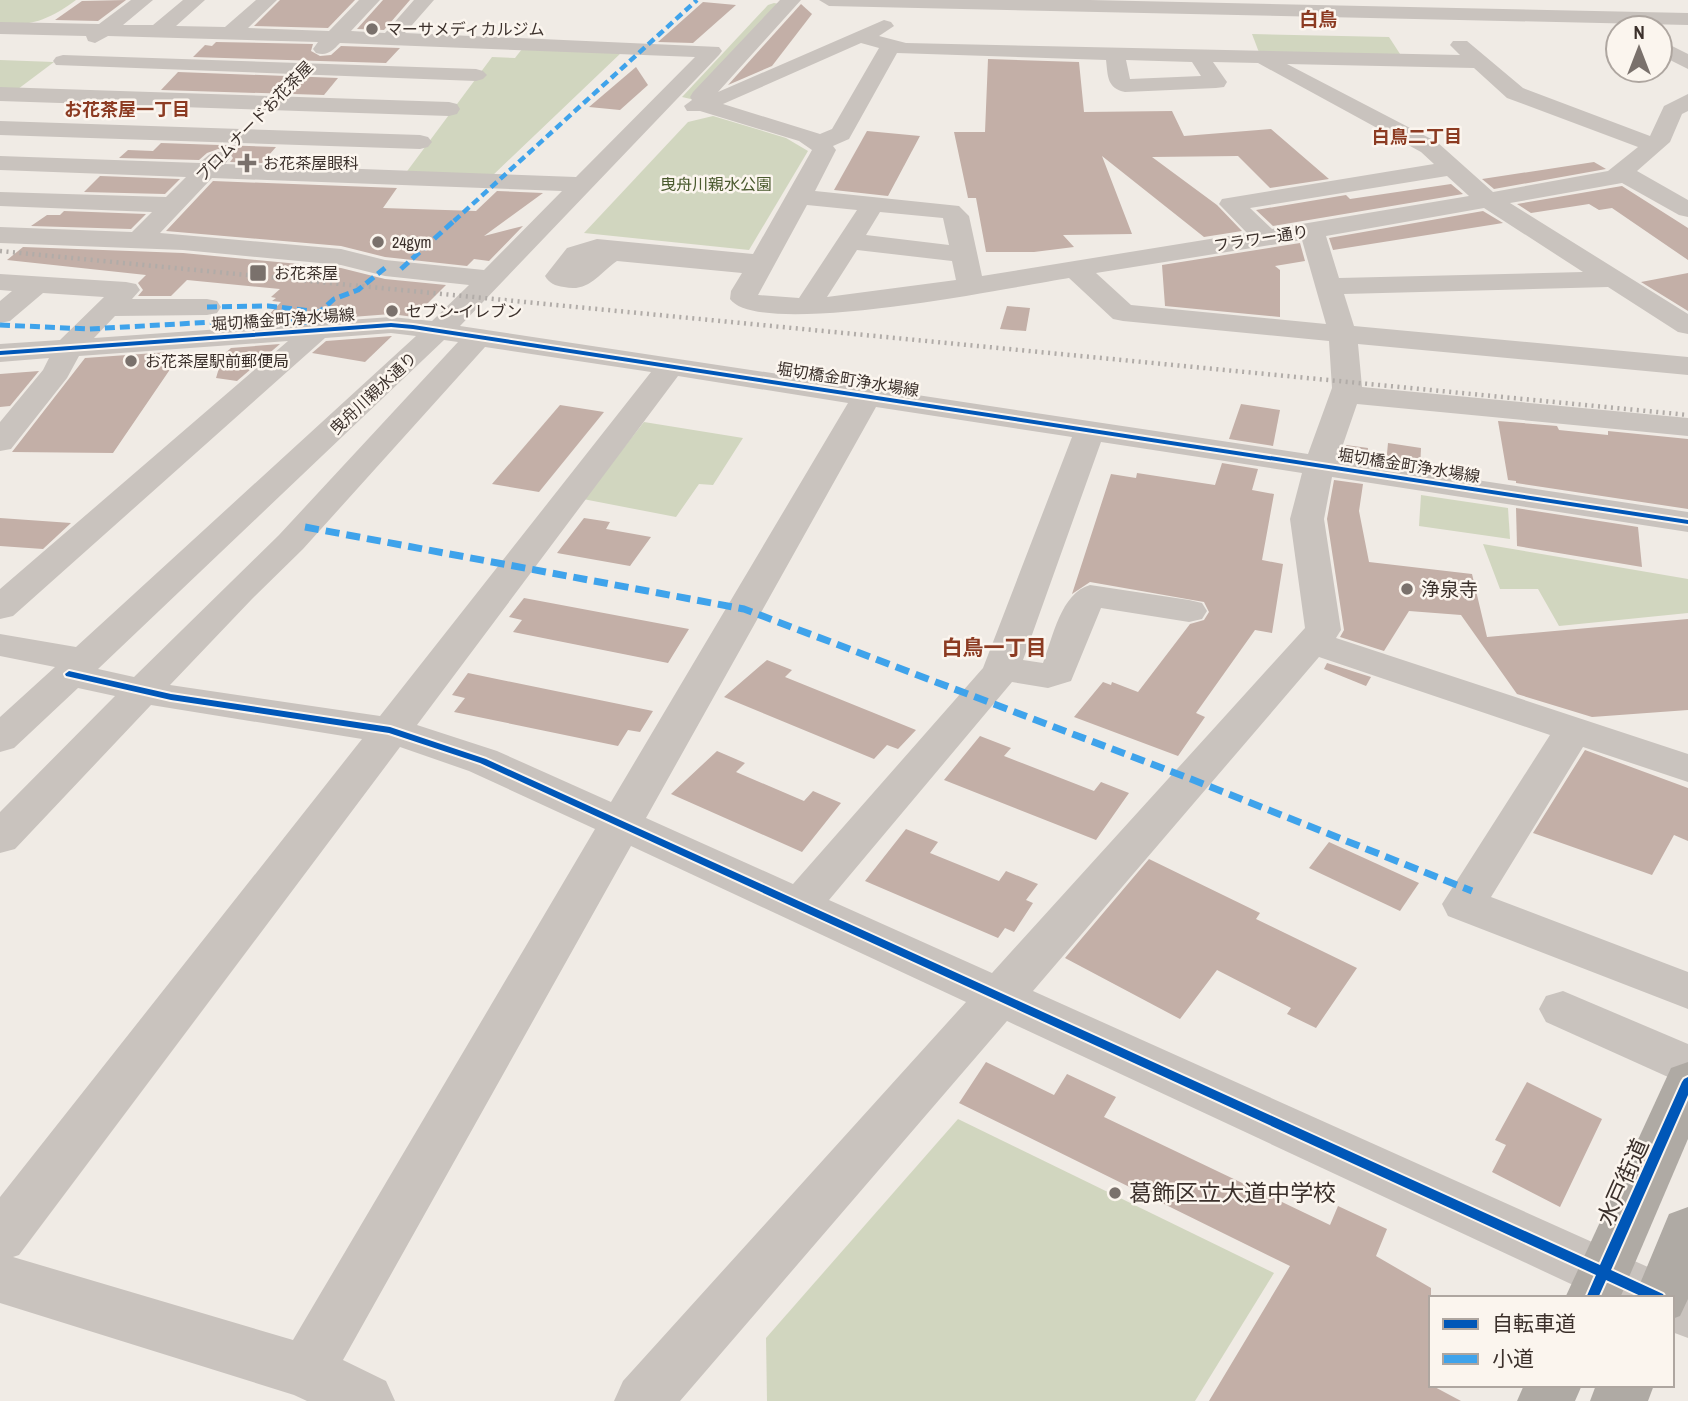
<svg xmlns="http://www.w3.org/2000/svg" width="1688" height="1401" viewBox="0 0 1688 1401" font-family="'Archivo Narrow','Noto Sans JP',sans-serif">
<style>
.green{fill:#d1d6bf}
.building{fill:#c3afa7}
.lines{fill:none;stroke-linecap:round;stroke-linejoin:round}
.minor{fill:#c9c3be;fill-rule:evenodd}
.highway{fill:#afaaa4;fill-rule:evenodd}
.rail{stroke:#b1aca8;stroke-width:4.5;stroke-dasharray:2 4.5;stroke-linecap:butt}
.quiet-far2{stroke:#3fa3eb;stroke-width:4.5;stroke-dasharray:8 4.5;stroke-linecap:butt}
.quiet-far1{stroke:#3fa3eb;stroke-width:5;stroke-dasharray:10 5;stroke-linecap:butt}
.quiet{stroke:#3fa3eb;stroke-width:7;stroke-dasharray:14 7;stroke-linecap:butt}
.cycleway-casing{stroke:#fbf5ee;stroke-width:4}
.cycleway{fill:#0057b8;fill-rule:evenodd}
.poi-dot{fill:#7a716c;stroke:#fbf5ee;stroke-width:2.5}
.labels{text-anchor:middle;stroke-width:5;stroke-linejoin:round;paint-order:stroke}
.far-poi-label{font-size:16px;fill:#3b302b;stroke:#fbf5ee;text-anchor:start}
.far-street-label{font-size:16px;fill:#3b302b;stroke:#fbf5ee}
.far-park-label{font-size:16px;fill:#4a5a2e;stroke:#fbf5ee}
.far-neighbourhood-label{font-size:18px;font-weight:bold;fill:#8c3b22;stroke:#fbf5ee}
.far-quarter-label{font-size:19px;font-weight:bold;fill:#8c3b22;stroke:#fbf5ee}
.poi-label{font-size:19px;fill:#3b302b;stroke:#fbf5ee;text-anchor:start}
.neighbourhood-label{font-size:21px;font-weight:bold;fill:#8c3b22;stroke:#fbf5ee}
.near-street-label{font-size:23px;fill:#3b302b;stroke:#fbf5ee}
.near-poi-label{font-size:23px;fill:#3b302b;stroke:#fbf5ee;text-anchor:start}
</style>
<rect width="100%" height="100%" fill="#f0ebe5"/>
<g class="green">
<path d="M0,0h76c-26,19 -43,26 -76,25z"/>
<path d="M774,3l5,1 -84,96 -13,-3 86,-92z"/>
<path d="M1252,34l137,3 13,20 -142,-2z"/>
<path d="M522,49l100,3 -131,125 -86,-3 87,-117 23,1z"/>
<path d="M0,60l54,2 -36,27 -18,1z"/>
<path d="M713,116l73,22 22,13 -59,99 -165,-17 104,-111z"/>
<path d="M644,422l99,16 -30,47 -14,-1 -23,33 -93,-18z"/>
<path d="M1421,495l87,13 2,31 -91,-13z"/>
<path d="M1483,544l205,35v34l-129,13 -21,-37h-38z"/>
<path d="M958,1119l316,154 -79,128h-428l-1,-63z"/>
</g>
<g class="building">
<path d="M126,0l-28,21 -43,-1 27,-19z"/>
<path d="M280,0h75l-27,28 -74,-2z"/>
<path d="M383,0h27l-26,30 -27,-1z"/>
<path d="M703,2l33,3 -43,38 -35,-1z"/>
<path d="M801,4l11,10 -40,52 -44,19z"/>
<path d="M216,42l97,2 -2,7 9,5 11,-1 10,-9 59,2 -14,15 -193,-6 12,-12 7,1z"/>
<path d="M988,59l91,3 5,50 88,-1 12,25 87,-7 58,50 -59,9 -32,-32 -86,1 65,48 25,26 -38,6 -102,-81 30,78 -69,1 11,12 -40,5h-48l-10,-54h-8l-14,-66h31z"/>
<path d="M636,67l12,18 -28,25 -31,-3z"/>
<path d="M178,72l160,6 -14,17 -163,-5z"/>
<path d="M867,131l53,5 -32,60 -54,-6z"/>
<path d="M161,143l115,4 -14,16 -32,-1 3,-4 -5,-7 -10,-2 -11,4 -8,7 -80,-2 9,-8 25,1z"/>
<path d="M1594,162l12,7 -112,20 -12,-10z"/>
<path d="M100,176l80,3 -15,15 -81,-2z"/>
<path d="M213,181l184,7 -14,20 93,3 21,-20 46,2 -59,43 39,-10 -34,35 -15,-2 -7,7 -82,-9 -44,-11 -175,-15z"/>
<path d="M1451,184l12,10 -190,32 -17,-16 90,-15 4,4z"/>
<path d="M1622,186l66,42v32l-76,-52 -13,2 -10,-6 -58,9 -14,-9z"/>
<path d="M64,211l82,3 -15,15 -100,-3 16,-11h13z"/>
<path d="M1483,211l20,12 -170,27 -4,-12z"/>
<path d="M1300,243l5,18 -30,5 5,4v47l-115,-11 -3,-41z"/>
<path d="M23,247l160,6 158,15 44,11 61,6 -32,32 -23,-3 -131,10 21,-22 -9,-1 4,-3 -5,-1 9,-8 -93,-9 -16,16h-33l5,-6 -5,-7 8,-8 -139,-15z"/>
<path d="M1688,273v38l-47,-29z"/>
<path d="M1007,306l23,2 -4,23 -26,-2z"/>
<path d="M392,336l-27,26 -53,-9 14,-12z"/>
<path d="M280,344l-43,37 -21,-3 7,-23 8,-7z"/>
<path d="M169,352l-4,13h8l-60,88 -101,-1 73,-94z"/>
<path d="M39,371l-29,35 -10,1v-33z"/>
<path d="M1241,404l39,6 -7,36 -44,-7z"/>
<path d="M560,405l44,7 -65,80 -47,-8z"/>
<path d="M1498,421l59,5 2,4 49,5v-4l80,8v70l-172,-26v-2l-8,-1z"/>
<path d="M1388,443l33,5 -1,21 -34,-5z"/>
<path d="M1346,445l22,3 -2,13 -24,-4z"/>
<path d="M1222,463l36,6 -6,21 22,4 -12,66 21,4 -11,69 -17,-3 -59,83 9,4 -27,39 -104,-39 29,-35 8,3 1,-3 26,10 52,-68 14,-4 5,-8 -5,-10 -114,-20 -18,12 39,-120 25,4 1,-5 78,12z"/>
<path d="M1334,480l29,4 -4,27 10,51 103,12 15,63 201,-18v91l-96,7 -75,-23 -56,-79 -52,-4 -25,40 -44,-14 4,-7 -17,-111z"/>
<path d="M1516,508l122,19 4,40 -125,-21z"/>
<path d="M0,518l71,5 -28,26 -43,-3z"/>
<path d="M584,518l26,4 -4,7 45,8 -21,29 -73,-13z"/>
<path d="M524,598l165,31 -21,34 -155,-31 9,-12 -13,-3z"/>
<path d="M767,660l25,10 -7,7 131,53 -18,19 -11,-4 -13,14 -150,-62z"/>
<path d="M1327,663l44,14 -5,9 -42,-17z"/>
<path d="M468,673l185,38 -13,21 -12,-2 -10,16 -164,-34 11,-14 -13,-3z"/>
<path d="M980,736l31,12 -7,8 90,35 7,-9 28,11 -33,47 -152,-60z"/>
<path d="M1585,750l103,38v53l-14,-6 -22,40 -119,-42z"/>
<path d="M717,751l28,12 -9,9 68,29 9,-10 28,12 -39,49 -131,-58z"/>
<path d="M906,829l32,13 -8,11 69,28 7,-10 32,13 -12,16 7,3 -19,29 -9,-4 -7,10 -133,-57z"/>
<path d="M1329,842l90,41 -19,28 -91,-43z"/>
<path d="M1149,859l111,54 -4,6 101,49 -41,60 -29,-14 4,-6 -74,-38 -37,49 -115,-61z"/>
<path d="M986,1062l68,33 13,-21 49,23 -12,20 226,108 8,-19 49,23 -11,27 55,32v97l30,16h-252l81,-135 -331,-163z"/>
<path d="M1527,1082l75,37 -42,88 -68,-35 14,-27 -11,-5z"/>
</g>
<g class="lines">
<g class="minor">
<path d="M131,0h22l-30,25h30l30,-25h22l-29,26 49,1 31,-27h21l-29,28 81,3 30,-31h21l-29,31 34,2 29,-33h20l-29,33 314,14 3,4 -3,4 -259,271 848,128 24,-66 -3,-47 -206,-20 -10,-2 -44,-41c-52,8 -310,62 -339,21l1,-8 11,-18 -125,-12c-18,12 -28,32 -53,26 -9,-1 -15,-4 -19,-11l22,-28 30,-9 156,15 59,-104 -13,-9 -99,-30h-13l-3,-5 8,-6 -2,-3 3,-5 87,-92h21l-83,92 166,-72 7,2 3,4 -15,10 27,7 554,12 -10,-10 3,-4h14l56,47 127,48 14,-30 24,-12v17l-6,3 -12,28 -33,29 51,29v17l-9,-2 -57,-32 -112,20 178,111v20l-10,-2 -70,-45 -264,7 10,32 334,31v18l-330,-31 4,43 326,31v18l-331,-32 -19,55 350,53v20l-356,-55 -8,42 17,111 -5,8 352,116v28l-105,-35 -92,150 197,75v37l-240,-93 -6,-12 108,-169 -231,-78 -286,334 655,294v53l-16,-6v-34h-71l-594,-277 -327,380h-66l9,-20 343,-379 -335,-156 -288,514 43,21 9,20h-88l-13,-6 -294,-92v-106l362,-458 -211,-34 -136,144 -15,4v-41l115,-116 -37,-8 -64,60 -14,4v-35l55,-50 -55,-11v-22l76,13 340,-311 -25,-3 -66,5 -312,278 -13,3v-30l288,-248 -209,15 -12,22 -56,71 -11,2v-29l43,-52 6,-12 -49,4v-18l60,-4 44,-43 -61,-4 -33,28 -10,2v-22l12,-10 -12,-1v-16l126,8 10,2 4,6 -8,9h75l10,2 4,6 -4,6 -10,2 -92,1 -21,22 297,-21 41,4 37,-36 -84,-9 -44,-11 -158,-15 -183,-7v-16l132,5 20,-20 -152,-6v-14l166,5 20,-20 -186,-7v-14l200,7c9,-9 13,-13 26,-10l4,5 -5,6 351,13 119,-120 -355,-14c-8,8 -12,13 -24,10l-3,-4 5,-7 -210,-6 -13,7 -7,-2 -2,-5 -86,-2v-12l99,2zM861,43l18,5 -47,81 -12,5 -97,-30zM897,53l209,7c2,17 1,28 19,32l91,-4 8,-1 3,-5 -14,-20 45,1 163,89 13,12 -212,35 -3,5 28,29 -265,43 -13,-60 -10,-10 -144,-15 21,-41 -3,-4 16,-7zM1126,60l66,2 9,14 -71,3zM1287,64l187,4 33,30 131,49 -30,24 -115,21 -56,-50zM1447,176l22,20 -197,33 -22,-21zM212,178l350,13 -78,79 -99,-10 -44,-11 -181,-16zM807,205l50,5 -58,88 -41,-3zM1484,208l99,64 -244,6 -13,-42zM880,212l63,6 6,27 -83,-10zM1302,240l24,84 -195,-19 -35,-32zM857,250l95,11 4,19 -129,17zM444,340l14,2 -179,193 -145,142 -36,-8zM485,347l166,25 -271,344 -210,-31 82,-86 51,-50zM678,376l170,27 -237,399 -114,-51 -80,-26zM876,407l196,30 -89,231 -190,216 -147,-66zM1101,442l201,31 -12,46 15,109 -313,345 -163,-73 183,-218 36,6 23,-7 30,-73 88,14 13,-3 5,-8 -5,-8 -13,-3 -99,-15c-29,8 -37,52 -47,78l-20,-3zM400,747l69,24 126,58 -302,511 -280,-83 6,-2z"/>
<path d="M819,0h271l598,13v12l-859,-19z"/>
<path d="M1660,40l28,14v15l-28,-14z"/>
<path d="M63,55l413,14 7,2 4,4 -4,4 -7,2 -420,-16 -3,-4 3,-4z"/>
<path d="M0,87l449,15 8,2 3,5 -3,5 -8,2 -449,-15z"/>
<path d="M0,121l420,14 8,2 4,5 -4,5 -8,2 -420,-14z"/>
<path d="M1563,991l125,53v42l-142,-64 -7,-13 7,-13z"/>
</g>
<g class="highway">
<path d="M1688,1062v77l-68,159h-55l106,-230z"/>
<path d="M1688,1207v92l-8,17 -8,3v-21h-38l35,-84z"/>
<path d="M1524,1385h58l-7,16h-58z"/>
<path d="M1596,1385h58l-6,16h-58z"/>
</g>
<path class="rail" d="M0,251l1688,164"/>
<path class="quiet-far2" d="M454,221l243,-221"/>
<g class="quiet-far1">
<path d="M401,269l55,-50"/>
<path d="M207,307l61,-1 52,6"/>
<path d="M316,315l18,-16 24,-9 27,-22"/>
<path d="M0,325l89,4 143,-8 77,1"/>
</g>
<path class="quiet" d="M305,527l439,82 447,170 281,112"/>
<g class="cycleway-casing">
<g id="cycleway">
<path d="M391,323l22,2 1275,195v4l-1275,-195 -22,-2 -391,28v-4z"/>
<path d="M69,671l102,23 219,33 96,32 1114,506 82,-183 2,-3 4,-2v18l-77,175 52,24 2,4h-20l-39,-18 -8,18h-12l10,-23 -1116,-512 -91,-30 -218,-33 -105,-24 -1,-2z"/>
</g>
</g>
<use href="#cycleway" class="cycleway"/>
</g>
<g class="poi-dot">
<circle cx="372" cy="29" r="7"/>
<path d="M243.5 152.5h7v7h7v7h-7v7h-7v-7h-7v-7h7z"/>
<circle cx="378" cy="242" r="7"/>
<rect x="249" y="264" width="18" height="18" rx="3.5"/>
<circle cx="392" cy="311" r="7"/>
<circle cx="131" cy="361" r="7"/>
<circle cx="1407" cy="589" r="7"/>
<circle cx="1115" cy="1193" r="7"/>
</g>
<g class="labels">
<g class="far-poi-label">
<text x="386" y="35">マーサメディカルジム</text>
<text x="263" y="169">お花茶屋眼科</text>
<text x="392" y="248">24gym</text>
<text x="274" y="279">お花茶屋</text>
<text x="406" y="317">セブン-イレブン</text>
<text x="145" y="367">お花茶屋駅前郵便局</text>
</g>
<g class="far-street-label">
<text transform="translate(254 121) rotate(-46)" y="6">プロムナードお花茶屋</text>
<text transform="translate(1261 238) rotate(-9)" y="6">フラワー通り</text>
<text transform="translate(283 319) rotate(-4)" y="6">堀切橋金町浄水場線</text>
<text transform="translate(848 379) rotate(9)" y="6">堀切橋金町浄水場線</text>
<text transform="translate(373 393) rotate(-43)" y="6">曳舟川親水通り</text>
<text transform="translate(1409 465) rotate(9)" y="6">堀切橋金町浄水場線</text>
</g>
<g class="far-park-label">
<text x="716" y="190">曳舟川親水公園</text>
</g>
<g class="far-neighbourhood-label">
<text x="127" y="116">お花茶屋一丁目</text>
<text x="1417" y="143">白鳥二丁目</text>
</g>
<g class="far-quarter-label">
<text x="1318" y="26">白鳥</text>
</g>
<g class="poi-label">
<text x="1421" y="596">浄泉寺</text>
</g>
<g class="neighbourhood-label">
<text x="994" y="655">白鳥一丁目</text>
</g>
<g class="near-street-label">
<text transform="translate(1623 1182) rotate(-66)" y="8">水戸街道</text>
</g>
<g class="near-poi-label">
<text x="1129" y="1201">葛飾区立大道中学校</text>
</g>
</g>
<rect x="1429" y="1296" width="245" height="91" fill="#fbf5ee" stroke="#aea6a0" stroke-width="2"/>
<rect x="1443" y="1319" width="35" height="10" fill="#0057b8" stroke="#aea6a0" stroke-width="2"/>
<text x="1492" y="1331" font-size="21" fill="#3b302b">自転車道</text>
<rect x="1443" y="1354" width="35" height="10" fill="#3fa3eb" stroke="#aea6a0" stroke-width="2"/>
<text x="1492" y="1366" font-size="21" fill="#3b302b">小道</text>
<g transform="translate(1639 49)"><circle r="33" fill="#fbf5ee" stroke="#aea6a0" stroke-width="2"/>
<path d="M0-5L12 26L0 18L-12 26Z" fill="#7a716c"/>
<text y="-10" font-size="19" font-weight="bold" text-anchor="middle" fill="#3b302b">N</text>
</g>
</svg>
